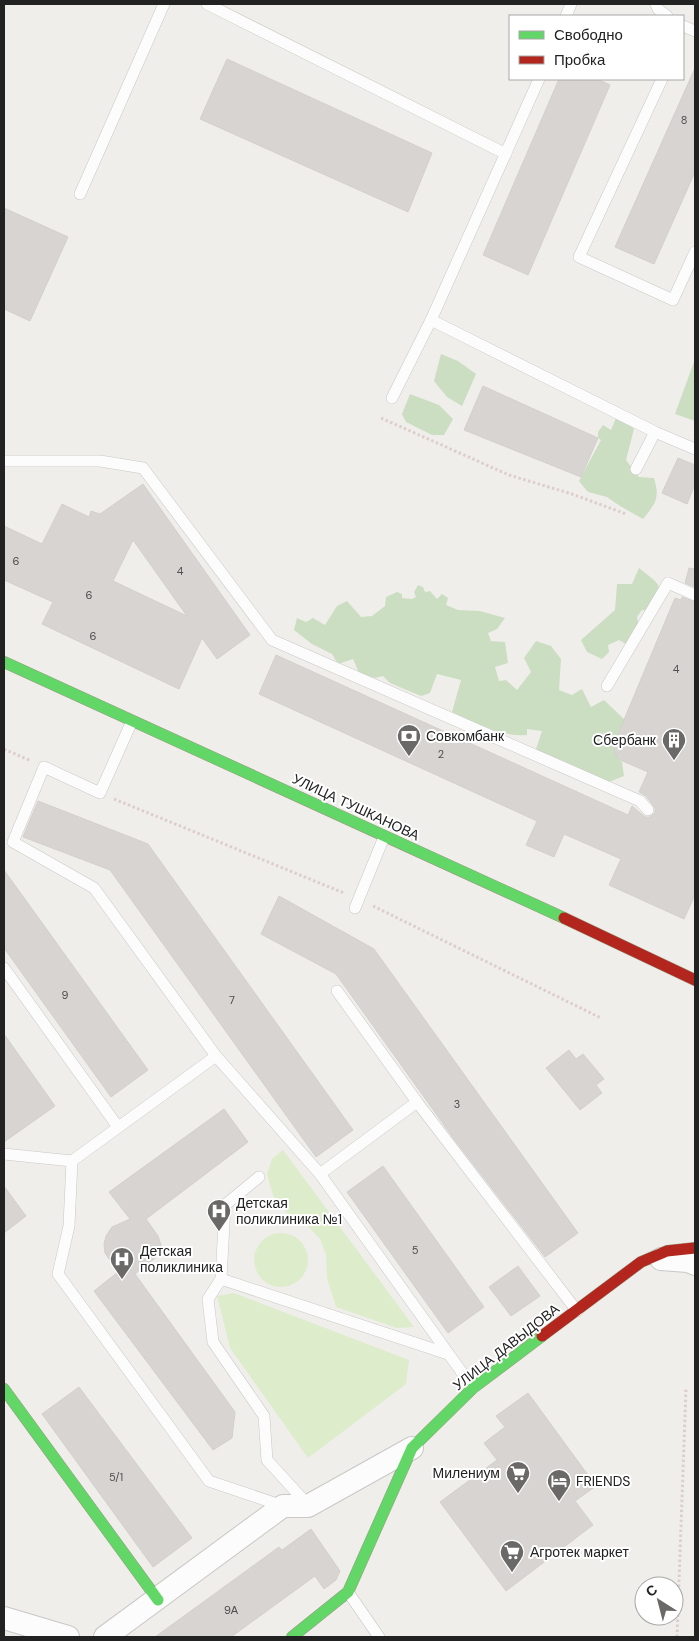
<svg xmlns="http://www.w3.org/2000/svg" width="699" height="1641" viewBox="0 0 699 1641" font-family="'DM Sans',sans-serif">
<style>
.grass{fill:#ddeccb}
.forest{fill:#cbdec1}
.building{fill:#d7d4d2;stroke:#d3d0cc;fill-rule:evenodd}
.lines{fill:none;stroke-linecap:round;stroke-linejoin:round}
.lane-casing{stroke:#c9c8c7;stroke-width:12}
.street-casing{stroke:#c9c8c7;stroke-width:24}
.fast-casing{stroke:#999a82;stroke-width:12}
.jam-casing{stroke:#999a82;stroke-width:12}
.path{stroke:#dccecd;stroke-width:3;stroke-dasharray:2.5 2.5;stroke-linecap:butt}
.lane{stroke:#fdfcfc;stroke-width:11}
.street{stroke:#fdfcfc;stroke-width:22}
.fast{stroke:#63d668;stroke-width:11}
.jam{stroke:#b3261e;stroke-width:11}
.labels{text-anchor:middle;stroke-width:4;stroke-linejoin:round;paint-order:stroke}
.number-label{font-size:11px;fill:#4f4e4e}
.poi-label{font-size:14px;fill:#222;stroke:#fff;text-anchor:start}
.street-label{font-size:14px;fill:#222;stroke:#fff}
</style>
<rect width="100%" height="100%" fill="#f0eeeb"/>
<g class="grass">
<path d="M283,1150l131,177 -17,1 -61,-21 -9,-29 -1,-23 -6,-16 -15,-16 -18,-10 -14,-18 -6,-21 5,-15z"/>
<circle cx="281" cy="1260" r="27"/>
<path d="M234,1293l175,67 -3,24 -98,74 -78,-110 -13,-52z"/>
</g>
<g class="forest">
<path d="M441,354l17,7 18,13 -14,32 -15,-9 -13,-16z"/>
<path d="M695,359v62l-20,-7z"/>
<path d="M410,394l29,11 14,14 -9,16h-12l-26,-13 -4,-8z"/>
<path d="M616,418l11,4 7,7 -8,31 13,17 15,1c6,20 2,25 -11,41l-23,-13 -13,-9 -19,-5 -9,-11 22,-41 -3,-2v-6l5,-7 8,5z"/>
<path d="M639,568c22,18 26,16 14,44l-11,-2 -5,7 1,5 9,3 -21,19 -7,-4 -11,5 1,7 -7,7 -15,-7 -6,-12 34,-30 2,-26h15z"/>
<path d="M418,585l5,2 2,5 5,-1 7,8 5,-5 6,4 -2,7 12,5 22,1 25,7 -8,11 -9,4 3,8 14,1 3,21 -13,4 4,14 7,-1 11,10 14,-18 -7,-14 12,-17 15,5 10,13 -2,31 13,5 10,-6 9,18 13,-7 21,20 -7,39 4,3 2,14 -15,6 -68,-28 -5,-5 6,-18 -15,-2v6c-27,2 -51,-12 -75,-23l9,-32 -24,-6 -7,19 -9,3 -31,-13 -7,-7 -8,2 -16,-5 -6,-14 -15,5 -6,-10 -20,-10 -18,-14 3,-12 9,4 7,-4 12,7 12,-19 10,-5 14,16 11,-1 13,-10 1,-9 11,-5 5,2v4l10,1 4,-2 -2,-5z"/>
</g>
<g class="building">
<path d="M227,59l205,94 -24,59 -208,-93z"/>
<path d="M695,68v104l-41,92 -39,-17z"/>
<path d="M559,79h38l13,6 -82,190 -45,-20z"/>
<path d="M4,208l64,29 -38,84 -26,-12z"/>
<path d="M483,386l115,52 -17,39 -117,-47z"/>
<path d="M678,458l17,7v19l-8,20 -25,-11z"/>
<path d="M143,484l107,151 -33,24 -15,-21 -23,51 -137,-65 11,-22 -49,-22v-54l38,18 20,-40 27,13 2,-6 9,3zM133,540l54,76 -74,-35z"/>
<path d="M689,568l6,1v18l-10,-4z"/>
<path d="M682,597l13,5v293l-11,24 -75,-34 12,-26 -57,-25 -10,23 -28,-12 11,-24 -278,-127 17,-39 352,160 4,-9 13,11h5l5,-4v-5l-9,-12 -7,-4 9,-20 -30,-13 -5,-13 62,-148 6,2z"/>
<path d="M38,801l110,43 205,286 -37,27 -206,-287 -87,-33z"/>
<path d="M4,870l144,200 -37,27 -107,-149z"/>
<path d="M279,896l95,53 204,284 -33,24 -91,-118 -118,-165 -75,-40z"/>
<path d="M4,1034l51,72 -51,36z"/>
<path d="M569,1050l7,9 7,-5 21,25 -8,6 6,8 -22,17 -34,-42z"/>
<path d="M224,1109l24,33 -102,77 12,17 3,9 -2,10 -24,19 100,138 -3,26 -19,12 -119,-159 24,-19 -13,-19 -1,-9 2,-8 6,-9 18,-8 -21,-27z"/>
<path d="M383,1166l101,141 -36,26 -101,-141z"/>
<path d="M4,1186l22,30 -22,17z"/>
<path d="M518,1266l22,30 -29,20 -22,-29z"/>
<path d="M79,1387l113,151 -39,29 -111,-153z"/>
<path d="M528,1393l68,93 -21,15 18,24 -87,66 -66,-89 57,-42 -13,-17 21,-16 -9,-11z"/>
<path d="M311,1529l29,42 -4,9 -12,9 -9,-13 -84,61h-76l124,-90 3,3z"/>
</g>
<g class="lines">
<g class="lane-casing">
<g id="lane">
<path d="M207,4l299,150"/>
<path d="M656,4l2,5 9,7"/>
<path d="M566,16l5,-12"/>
<path d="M683,26l12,5"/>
<path d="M662,79l-83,178 94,43 22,-48"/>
<path d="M80,194l84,-190"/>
<path d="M431,320l224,112 40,17"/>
<path d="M392,398l39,-78 108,-241"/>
<path d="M4,461h96l43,7 129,172 368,161 8,9"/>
<path d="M636,469l19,-37"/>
<path d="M607,686l61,-103 27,12"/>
<path d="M132,721l-32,72 -56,-26 -31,75 81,46 122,168 104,118 153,214"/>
<path d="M355,908l29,-71"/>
<path d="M4,968l114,159"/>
<path d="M337,991l80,111 160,209"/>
<path d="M4,1154l68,7 144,-105"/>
<path d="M72,1161l-3,65 -11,48 151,207 74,25"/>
<path d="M320,1174l97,-72"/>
<path d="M221,1279l4,-74 34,-28"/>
<path d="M308,1505l-41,-45 -3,-44 -51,-74 -5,-43 13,-20 227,75"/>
<path d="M348,1592l31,45"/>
</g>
</g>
<g class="street-casing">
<g id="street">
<path d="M661,1259l27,2 7,3"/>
<path d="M4,1618l64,19"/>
<path d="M105,1637l178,-131h25l104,-58"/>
</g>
</g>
<g class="fast-casing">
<g id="fast">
<path d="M4,662l560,256"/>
<path d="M4,1389l154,211"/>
<path d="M292,1637l56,-45 64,-144 61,-60 69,-52"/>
</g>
</g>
<g class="jam-casing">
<g id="jam">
<path d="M564,918l131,62"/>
<path d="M542,1336l99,-74 26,-11 28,-3"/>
</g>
</g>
<g class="path">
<path d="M381,418l128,57 63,19 54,20"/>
<path d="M4,749l27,12"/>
<path d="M114,799l230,94"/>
<path d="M373,906l228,112"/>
<path d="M677,1637l9,-248"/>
</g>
<use href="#lane" class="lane"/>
<use href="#street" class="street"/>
<use href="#fast" class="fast"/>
<use href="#jam" class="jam"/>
</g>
<defs>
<g id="bank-pin" transform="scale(1.25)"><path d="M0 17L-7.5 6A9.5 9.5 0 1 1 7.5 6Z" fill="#6a6968" stroke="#fff"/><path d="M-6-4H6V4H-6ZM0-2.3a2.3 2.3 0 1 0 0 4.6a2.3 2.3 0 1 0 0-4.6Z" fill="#fff"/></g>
<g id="building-pin" transform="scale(1.25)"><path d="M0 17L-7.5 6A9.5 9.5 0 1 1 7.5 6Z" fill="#6a6968" stroke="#fff"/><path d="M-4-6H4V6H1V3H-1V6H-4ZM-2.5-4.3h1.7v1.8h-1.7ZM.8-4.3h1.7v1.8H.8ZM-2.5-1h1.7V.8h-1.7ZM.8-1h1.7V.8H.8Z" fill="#fff"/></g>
<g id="hospital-pin" transform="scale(1.25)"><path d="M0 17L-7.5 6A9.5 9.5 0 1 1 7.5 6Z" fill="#6a6968" stroke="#fff"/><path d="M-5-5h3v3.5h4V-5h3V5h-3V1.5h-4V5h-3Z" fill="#fff"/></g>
<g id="supermarket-pin" transform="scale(1.25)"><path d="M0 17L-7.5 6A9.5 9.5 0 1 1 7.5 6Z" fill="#6a6968" stroke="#fff"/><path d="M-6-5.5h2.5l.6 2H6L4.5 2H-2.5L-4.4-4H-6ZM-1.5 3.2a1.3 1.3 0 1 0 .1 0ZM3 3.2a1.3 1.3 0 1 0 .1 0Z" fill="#fff"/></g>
<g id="hotel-pin" transform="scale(1.25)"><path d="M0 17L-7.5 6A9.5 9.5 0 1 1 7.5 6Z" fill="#6a6968" stroke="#fff"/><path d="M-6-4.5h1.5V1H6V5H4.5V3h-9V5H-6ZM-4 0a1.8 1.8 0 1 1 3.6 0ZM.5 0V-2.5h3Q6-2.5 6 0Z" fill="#fff"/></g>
</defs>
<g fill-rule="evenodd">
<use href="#bank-pin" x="409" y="736"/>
<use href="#building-pin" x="674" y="740"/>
<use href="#hospital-pin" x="219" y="1211"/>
<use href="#hospital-pin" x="122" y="1259"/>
<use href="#supermarket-pin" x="518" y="1473"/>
<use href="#hotel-pin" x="559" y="1481"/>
<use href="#supermarket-pin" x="512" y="1552"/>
</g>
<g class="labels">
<g class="number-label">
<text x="684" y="124">8</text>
<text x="16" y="565">6</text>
<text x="180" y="575">4</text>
<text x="89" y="599">6</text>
<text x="93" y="640">6</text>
<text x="676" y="673">4</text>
<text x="441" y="758">2</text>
<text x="65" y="999">9</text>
<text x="232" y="1004">7</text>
<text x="457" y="1108">3</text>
<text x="415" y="1254">5</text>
<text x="116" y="1481">5/1</text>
<text x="231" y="1614">9А</text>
</g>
<g class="poi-label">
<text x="426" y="741">Совкомбанк</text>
<text x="656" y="745" text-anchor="end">Сбербанк</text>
<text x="236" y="1208">Детская<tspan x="236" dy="16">поликлиника №1</tspan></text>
<text x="140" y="1256">Детская<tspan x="140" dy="16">поликлиника</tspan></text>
<text x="500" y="1478" text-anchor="end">Милениум</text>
<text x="576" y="1486">FRIENDS</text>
<text x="530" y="1557">Агротек маркет</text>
</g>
<g class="street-label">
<text transform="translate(356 807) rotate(25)" y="5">УЛИЦА ТУШКАНОВА</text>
<text transform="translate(506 1347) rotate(-38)" y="5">УЛИЦА ДАВЫДОВА</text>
</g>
</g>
<rect width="699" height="1641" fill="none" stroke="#222222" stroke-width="10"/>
<rect x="509" y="15" width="175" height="65" fill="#ffffff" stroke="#a7a7a7"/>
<rect x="519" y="31" width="25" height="8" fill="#63d668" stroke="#a7a7a7"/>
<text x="554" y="40" font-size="15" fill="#222222">Свободно</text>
<rect x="519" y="56" width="25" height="8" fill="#b3261e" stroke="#a7a7a7"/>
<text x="554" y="65" font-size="15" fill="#222222">Пробка</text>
<g transform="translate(659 1601) rotate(324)"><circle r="24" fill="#ffffff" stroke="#a7a7a7"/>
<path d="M0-4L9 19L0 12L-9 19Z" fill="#6a6968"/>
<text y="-8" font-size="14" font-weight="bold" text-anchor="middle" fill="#222222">С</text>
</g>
</svg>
